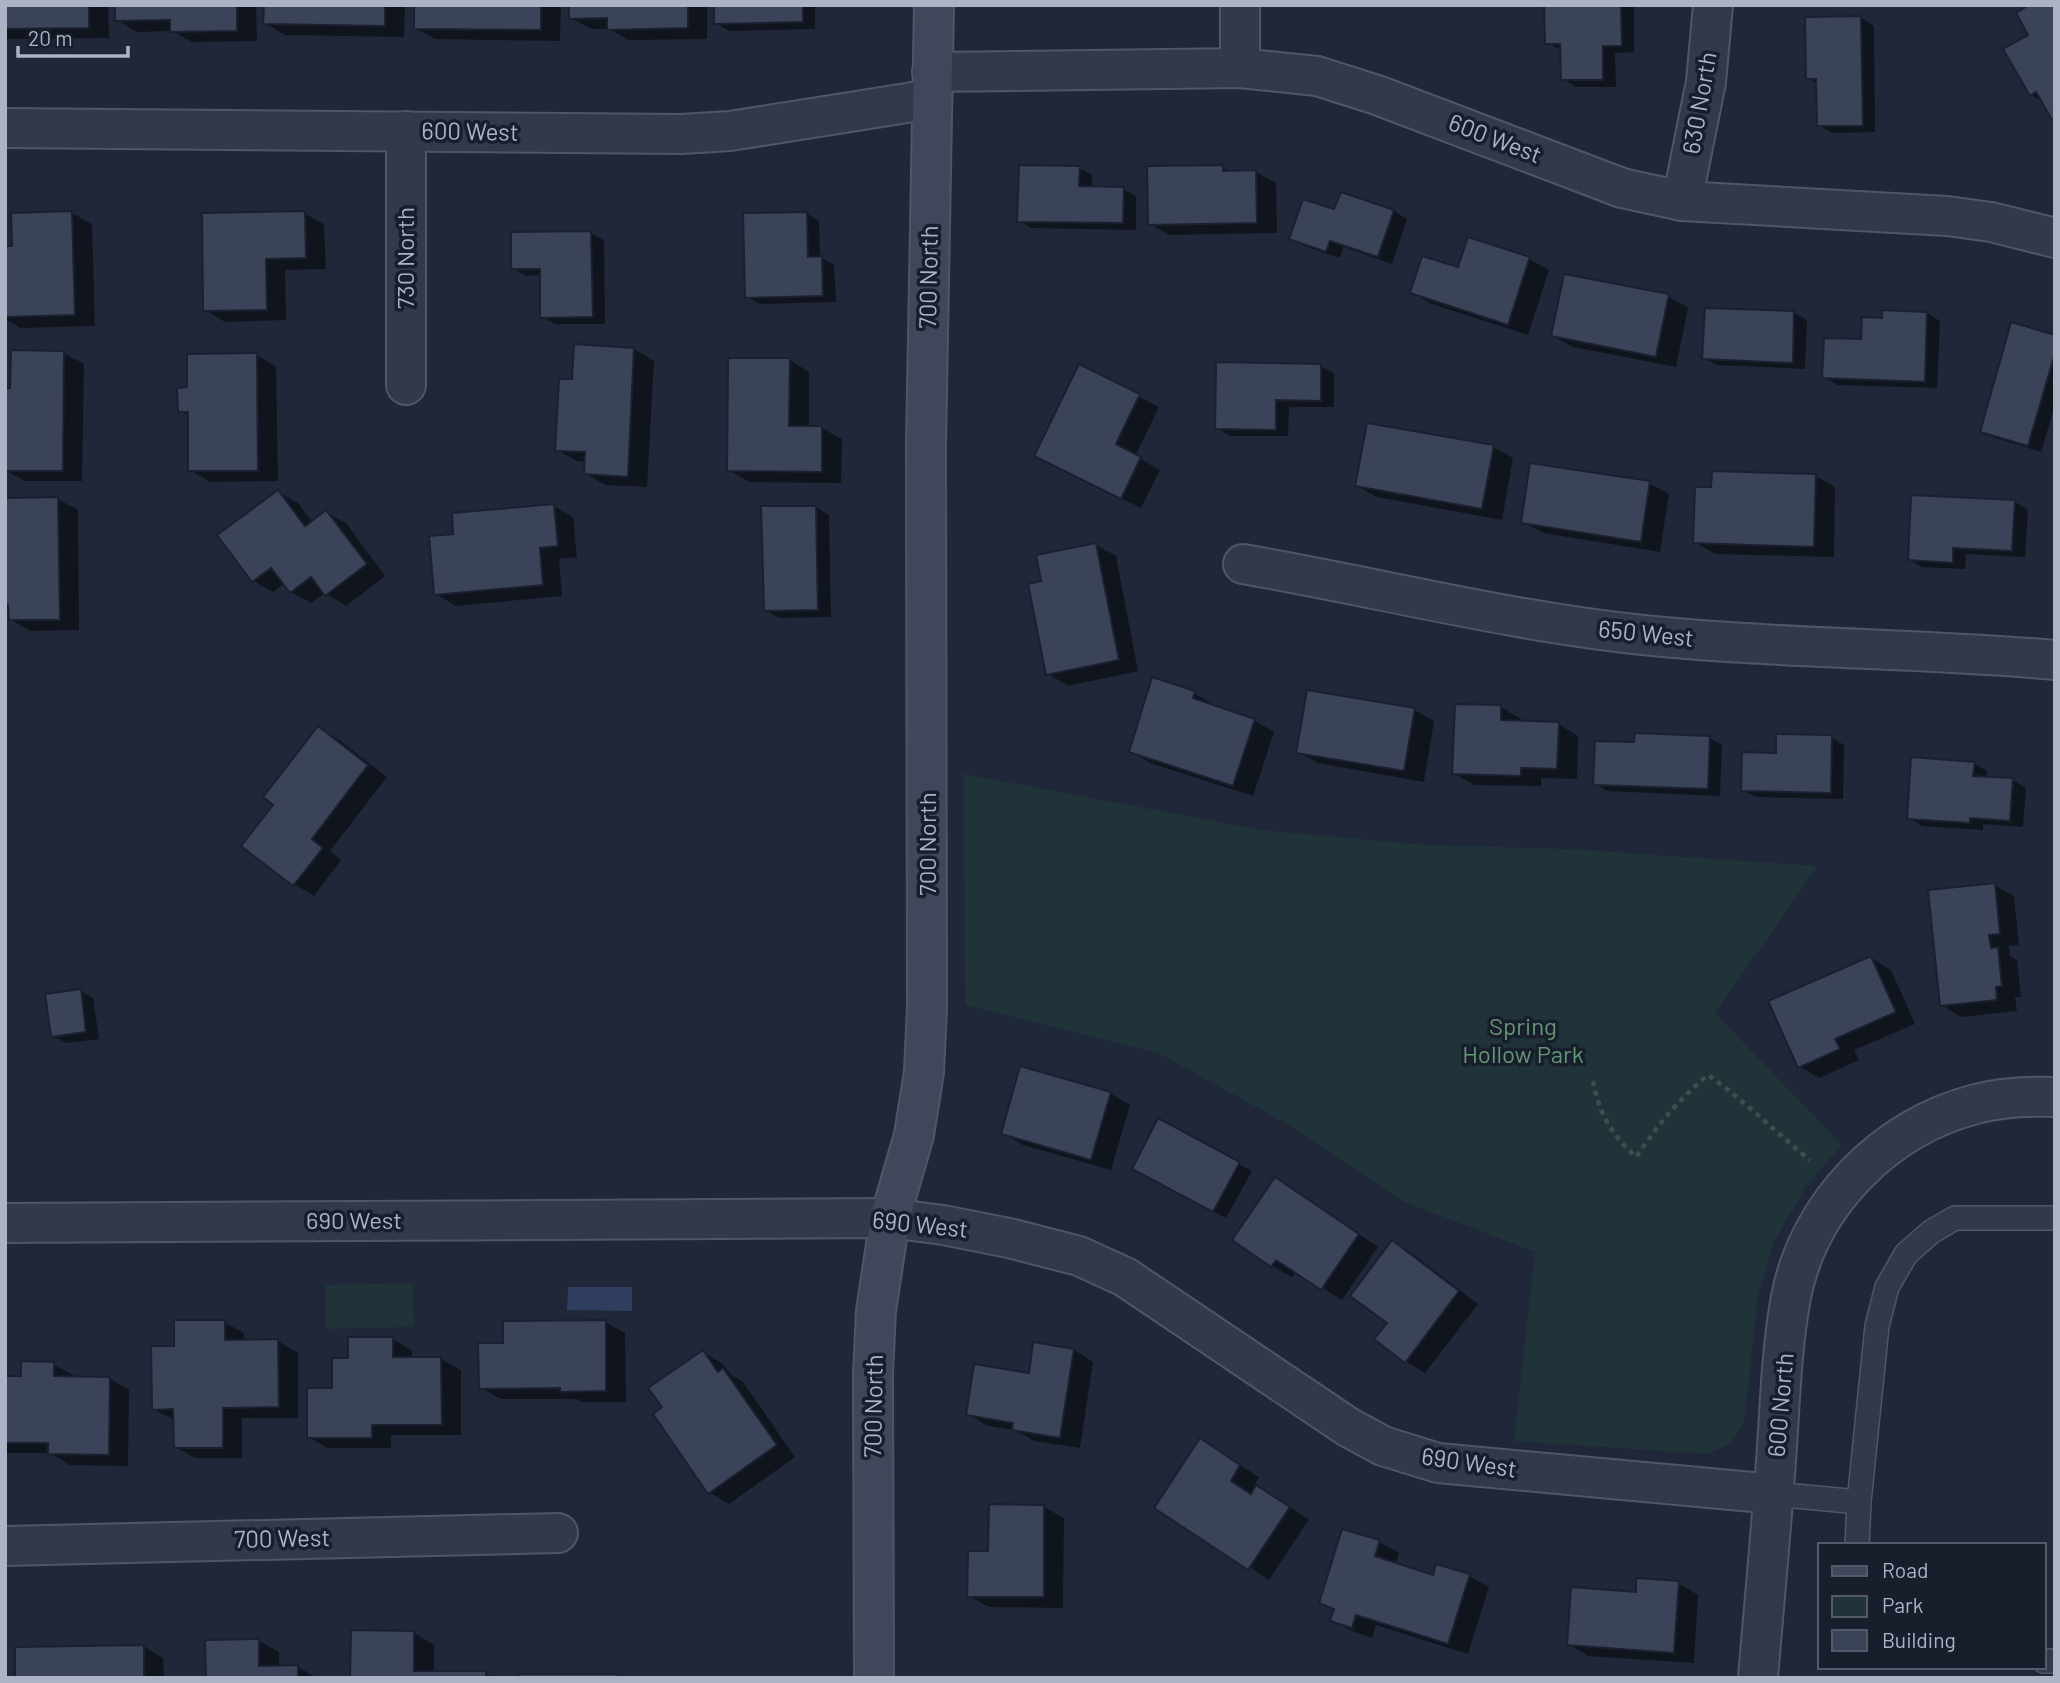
<svg xmlns="http://www.w3.org/2000/svg" width="2060" height="1683" viewBox="0 0 2060 1683" font-family="Barlow,sans-serif">
<style>
.green{fill:#203339}
.water{fill:#2f3e5e}
.shadow{fill:#0007}
.building{fill:#3a4358;stroke:#1a202f;stroke-width:2}
.lines{fill:none;stroke-linecap:round;stroke-linejoin:round}
.lane-casing{stroke:#505666;stroke-width:26}
.street-casing{stroke:#505666;stroke-width:42}
.secondary-casing{stroke:#505666;stroke-width:42}
.path{stroke:#3b4f53;stroke-width:4.5;stroke-dasharray:5 5;stroke-linecap:butt}
.lane{stroke:#323948;stroke-width:23}
.street{stroke:#323948;stroke-width:38}
.secondary{stroke:#40475b;stroke-width:38}
.labels{text-anchor:middle;stroke-width:7;stroke-linejoin:round;paint-order:stroke}
.street-label{font-size:24px;fill:#acb3c5;stroke:#181e2c}
.park-label{font-size:24px;fill:#639774;stroke:#181e2c}
</style>
<rect width="100%" height="100%" fill="#1f2738"/>
<g class="green">
<path d="M964,774l298,56 163,15 145,4 248,17 -103,147 127,132 -35,40 -33,56 -16,55 -14,128 -16,21 -20,9 -194,-13 21,-189 -133,-51 -109,-74 -135,-74 -193,-48z"/>
<path d="M413,1283l1,44 -88,2v-44z"/>
</g>
<path class="water" d="M568,1287h64v24l-65,-1z"/>
<g class="shadow">
<path d="M5,5h103l1,33 -104,1z"/>
<path d="M116,5h140l1,36 -65,1 -20,-11 -35,1 -20,-12z"/>
<path d="M265,5h140l-1,32 -119,-2 -20,-12z"/>
<path d="M416,5h145l-1,36 -125,-2 -20,-11z"/>
<path d="M570,5h137v34l-79,1 -19,-11h-18l-20,-11z"/>
<path d="M716,5h99v24l-86,2 -13,-8z"/>
<path d="M1546,5h88v47l-19,1 1,34h-40l-13,-8 -1,-29 -15,-7z"/>
<path d="M2033,5l10,97 -12,-7z"/>
<path d="M1861,18l13,8 1,106 -43,1 -13,-8 -1,-41 -10,-6z"/>
<path d="M1222,167l10,5h24l20,11 1,50 -107,2 -20,-11z"/>
<path d="M1079,168l13,7v13l31,1 13,7v34l-104,-2 -13,-7z"/>
<path d="M1342,194l52,17 13,8 -15,45 -49,-17 -3,11 -36,-12 -13,-8 44,-26z"/>
<path d="M72,213l20,11 3,102 -75,2 -15,-9v-71h8z"/>
<path d="M304,213l20,11 2,45 -41,1 1,50 -61,2 -20,-12z"/>
<path d="M806,213l13,8 1,36 14,8 2,37 -76,2 -13,-7z"/>
<path d="M591,233l13,7 1,84h-50l-13,-7 -1,-42 -15,1 -13,-8z"/>
<path d="M1529,259l20,11 -21,65 -96,-31 -20,-11z"/>
<path d="M1668,296l20,12 -12,59 -103,-20 -20,-11z"/>
<path d="M1706,310l88,3 13,7 -2,49 -88,-4 -13,-7z"/>
<path d="M1927,313l13,8 -3,67 -100,-3 -13,-8 60,-57z"/>
<path d="M2055,337v68l-14,47 -46,-14 -13,-7z"/>
<path d="M634,349l20,12 -7,126 -42,-2 -20,-12 1,-11 -9,-1 -20,-11 17,-69z"/>
<path d="M64,353l20,11 -2,117h-57l-20,-11 7,-80z"/>
<path d="M256,355l20,11 2,115 -68,1 -20,-12 -1,-54 -9,-5 9,-22z"/>
<path d="M790,360l19,12v56h13l20,11 -1,44 -92,-1 -20,-12z"/>
<path d="M1320,366l14,7v34h-45l-1,29h-58l-13,-8z"/>
<path d="M1080,367l79,40 -24,49 25,14 -19,38 -85,-41z"/>
<path d="M1493,447l20,11 -11,62 -125,-23 -20,-11z"/>
<path d="M1815,476l20,11 -1,70 -119,-3 -20,-12z"/>
<path d="M1649,483l20,11 -9,58 -117,-19 -20,-11z"/>
<path d="M278,492l20,11 14,19 14,-10 20,11 39,53 -39,30 -21,-13 -14,10 -20,-11 -6,-9 -12,9 -19,-11z"/>
<path d="M58,499l20,11 1,120 -49,1 -20,-12 -1,-10 -4,-2v-48h3z"/>
<path d="M2015,502l13,8 -3,47 -59,-3 -1,15 -43,-2 -13,-8z"/>
<path d="M553,506l20,11 4,40 -18,2 3,37 -106,10 -20,-12z"/>
<path d="M816,507l13,8 2,102 -52,1 -14,-8z"/>
<path d="M1096,545l20,11 22,115 -70,15 -20,-12 -5,-92z"/>
<path d="M1194,693l20,12v2l40,13 20,12 -21,64 -103,-33 -19,-12z"/>
<path d="M1501,707l20,12v4l37,1 20,12 -1,43 -36,-1v8l-67,-1 -20,-12z"/>
<path d="M1414,710l20,11 -10,61 -106,-19 -20,-11z"/>
<path d="M318,728l20,11 49,38 -57,74 11,9 -27,36 -20,-12 -18,-79z"/>
<path d="M1831,737l13,8 -1,54 -87,-2 -14,-7z"/>
<path d="M1709,738l13,7 -2,51 -112,-5 -13,-7 41,-40z"/>
<path d="M1974,763l13,8v7l26,2 13,8 -3,39 -40,-3v6l-61,-4 -13,-8z"/>
<path d="M1994,885l20,11 5,49 -10,1 1,10 7,4 4,37h-6l2,14 -56,6 -19,-12z"/>
<path d="M1871,958l20,12 24,54 -61,26 5,10 -40,18 -20,-12z"/>
<path d="M80,991l13,7 6,41 -33,4 -14,-7z"/>
<path d="M1110,1093l20,12 -19,65 -88,-25 -20,-12z"/>
<path d="M1239,1164l13,7 -26,47 -79,-42z"/>
<path d="M1295,1191l83,56 -36,53 -46,-29 -4,6 -20,-11z"/>
<path d="M1393,1243l20,11 65,50 -53,69 -19,-12z"/>
<path d="M224,1322l20,11v8h34l20,12v65h-56v40h-47l-20,-11v-27l-22,-11 23,-62z"/>
<path d="M605,1322l20,11 1,69h-44l-6,-3h-75l-20,-11 24,-44z"/>
<path d="M392,1339l20,11v9h29l20,11v65h-70v13h-63l-20,-11 41,-78z"/>
<path d="M1074,1350l19,12 -13,86 -46,-7 -19,-11 -27,-4 -20,-12z"/>
<path d="M703,1352l20,12 8,11 12,7 52,75 -66,47 -20,-12 -45,-84z"/>
<path d="M53,1364l20,11v3l37,1 19,11 -1,76 -58,-1 -20,-12h-45v-76l18,1z"/>
<path d="M1220,1452l39,25 -5,9 55,33 -40,61 -112,-73z"/>
<path d="M1044,1507l20,11 -1,90 -74,-1 -20,-11 21,-44z"/>
<path d="M1379,1542l20,11 -4,12 39,12 35,-1 20,11 -21,67 -92,-29 -4,13 -20,-7 -20,-11 3,-9 -14,-8z"/>
<path d="M1678,1583l20,12 -4,68 -106,-7 -20,-12 69,-50z"/>
<path d="M414,1633l20,12v28h51l9,5h-141z"/>
<path d="M259,1641l20,11v15h19l19,11h-109z"/>
<path d="M143,1646l20,12 1,20h-147z"/>
</g>
<g class="building">
<path d="M5,5h84v23l-84,1z"/>
<path d="M115,5h122v26l-67,1v-12l-55,1z"/>
<path d="M264,5h121v21l-122,-2z"/>
<path d="M414,5h127v25l-127,-1z"/>
<path d="M569,5h119v23l-81,2v-12l-38,1z"/>
<path d="M714,5h89v17l-89,2z"/>
<path d="M1544,5h77l1,41h-19v34h-42l-1,-36h-15z"/>
<path d="M2029,5h26v120l-19,-33 -6,4 -27,-47 25,-14 -12,-22z"/>
<path d="M1861,16l2,110h-46l-1,-47h-10l-1,-62z"/>
<path d="M1019,165l61,1 -1,20 45,1 -1,36 -106,-1z"/>
<path d="M1223,165v6l33,-1 1,53 -109,2 -1,-59z"/>
<path d="M1341,192l53,18 -16,47 -48,-16 -4,11 -37,-13 14,-40 31,10z"/>
<path d="M72,211l3,104 -70,2v-71h7l-1,-33z"/>
<path d="M305,211l1,47 -40,1 1,51 -64,1 -1,-98z"/>
<path d="M807,212l1,45 14,-1 1,40 -78,2 -2,-85z"/>
<path d="M591,231l2,86 -53,1v-49h-29v-37z"/>
<path d="M1468,237l62,20 -22,68 -98,-32 12,-37 36,11z"/>
<path d="M1564,274l105,20 -13,63 -105,-21z"/>
<path d="M1705,308l89,3 -1,52 -91,-4z"/>
<path d="M1882,310l45,2 -2,70 -103,-4 2,-40 37,1 1,-22 20,1z"/>
<path d="M2011,322l44,13v18l-27,93 -48,-14z"/>
<path d="M574,344l60,4 -6,129 -44,-3 1,-22 -30,-1 4,-72h13z"/>
<path d="M11,350l53,1 -1,120h-58v-83h5z"/>
<path d="M257,353l1,118h-70v-59h-10l-1,-24 10,-1v-33z"/>
<path d="M728,358h62l-1,68h33v46l-95,-1z"/>
<path d="M1216,362l105,2v37l-45,-1v30l-61,-1z"/>
<path d="M1079,364l61,30 -24,50 25,13 -20,42 -87,-43z"/>
<path d="M1367,423l127,22 -12,64 -127,-23z"/>
<path d="M1530,463l120,18 -9,61 -120,-19z"/>
<path d="M1712,471l104,3 -2,73 -121,-4 2,-56h16z"/>
<path d="M278,490l27,36 21,-16 41,54 -42,32 -14,-19 -21,16 -19,-25 -19,14 -35,-47z"/>
<path d="M1911,495l104,5 -3,51 -59,-3v15l-45,-3z"/>
<path d="M58,497l2,123h-51l-1,-15h-3l1,-107z"/>
<path d="M554,504l4,42 -18,2 3,37 -109,10 -5,-59 24,-2 -1,-21z"/>
<path d="M761,506h55l2,104 -54,1z"/>
<path d="M1096,543l23,117 -73,15 -18,-91 13,-3 -5,-26z"/>
<path d="M1152,677l43,14 -2,7 62,21 -22,67 -104,-34z"/>
<path d="M1307,690l108,18 -11,63 -108,-18z"/>
<path d="M1455,704l46,1v15l58,2 -2,47 -36,-1v8l-69,-2z"/>
<path d="M318,726l50,39 -56,74 11,9 -30,38 -52,-40 32,-41 -10,-8z"/>
<path d="M1635,733l75,3 -2,53 -115,-4 2,-44 39,1z"/>
<path d="M1776,734l56,1 -1,58 -90,-2 1,-39 34,1z"/>
<path d="M1911,757l64,5 -2,14 40,2 -3,43 -40,-3v5l-63,-4z"/>
<path d="M1995,883l5,51 -11,1 2,13 7,-1 4,39 -6,1 1,13 -57,6 -12,-116z"/>
<path d="M1871,956l25,56 -61,27 5,10 -42,19 -30,-67z"/>
<path d="M81,989l5,43 -35,5 -6,-43z"/>
<path d="M1020,1066l91,26 -20,68 -90,-26z"/>
<path d="M1158,1118l82,44 -27,50 -81,-43z"/>
<path d="M1275,1177l84,57 -38,56 -45,-30 -5,7 -39,-27z"/>
<path d="M1392,1240l67,51 -54,72 -31,-24 13,-16 -37,-27z"/>
<path d="M174,1320h51v20l53,-1 1,68 -56,1v40h-49l-1,-39 -21,1 -1,-64h23z"/>
<path d="M606,1320v71l-46,1v-4l-81,1 -1,-46h25v-22z"/>
<path d="M348,1337h45v20h48l1,68h-70v13h-65v-50h25v-30h16z"/>
<path d="M1033,1342l41,7 -14,89 -48,-8 1,-7 -47,-8 8,-51 55,9z"/>
<path d="M703,1350l15,22 5,-4 54,77 -69,49 -55,-80 9,-7 -14,-19z"/>
<path d="M21,1361l33,1v14l56,1 -1,78 -61,-1v-11h-43v-67h16z"/>
<path d="M1200,1438l40,27 -9,16 20,13 5,-9 34,22 -42,63 -94,-62z"/>
<path d="M989,1504l55,1v92h-77l1,-46h20z"/>
<path d="M1342,1529l38,11 -5,16 58,19 3,-11 34,10 -22,70 -92,-29 -4,13 -22,-7 4,-12 -15,-6z"/>
<path d="M1636,1578l43,3 -5,72 -107,-8 4,-58 65,5z"/>
<path d="M351,1630l63,1v40h72v7h-136z"/>
<path d="M259,1639v27l39,-1v13h-92l-1,-38z"/>
<path d="M144,1645v33h-129v-31z"/>
<rect x="519" y="1674" width="99" height="4"/>
</g>
<g class="lines">
<g class="lane-casing">
<g id="lane">
<path d="M1774,1494l85,8 18,-176 10,-39 19,-33 25,-22 24,-14h100"/>
<path d="M1857,1545l2,-43"/>
<path d="M2044,1661h11"/>
</g>
</g>
<g class="street-casing">
<g id="street">
<path d="M1240,68v-63"/>
<path d="M932,72l308,-4 77,8 60,19 245,93 60,13 265,15 44,6 64,16"/>
<path d="M5,128l676,6 49,-3 202,-32"/>
<path d="M406,131v254"/>
<path d="M1682,201l24,-119 7,-77"/>
<path d="M1243,564c134,23 265,57 400,71 137,14 275,13 412,25"/>
<path d="M5,1223l885,-5 53,7 66,13 70,18 46,21 223,150 35,19 55,17 336,31"/>
<path d="M5,1546l553,-13"/>
<path d="M1758,1678c6,-73 13,-145 18,-217 4,-54 5,-110 15,-164 18,-93 94,-170 185,-193 26,-7 52,-8 79,-7"/>
</g>
</g>
<g class="secondary-casing">
<path id="secondary" d="M874,1678l-1,-305 3,-62 14,-93 24,-83 10,-63 3,-65 -1,-561 8,-441"/>
</g>
<path class="path" d="M1593,1081c6,33 19,54 43,76 23,-33 41,-56 72,-82 36,25 67,57 102,85"/>
<use href="#lane" class="lane"/>
<use href="#street" class="street"/>
<use href="#secondary" class="secondary"/>
</g>
<g class="labels">
<g class="street-label">
<text transform="translate(1700 103) rotate(-80)" y="8">630 North</text>
<text transform="translate(470 132) rotate(1)" y="8">600 West</text>
<text transform="translate(1495 139) rotate(21)" y="8">600 West</text>
<text transform="translate(406 258) rotate(-90)" y="8">730 North</text>
<text transform="translate(929 277) rotate(-89)" y="8">700 North</text>
<text transform="translate(1646 634) rotate(6)" y="8">650 West</text>
<text transform="translate(928 844) rotate(-90)" y="8">700 North</text>
<text x="354" y="1229">690 West</text>
<text transform="translate(920 1225) rotate(6)" y="8">690 West</text>
<text transform="translate(1781 1405) rotate(-85)" y="8">600 North</text>
<text transform="translate(874 1406) rotate(-89)" y="8">700 North</text>
<text transform="translate(1469 1463) rotate(8)" y="8">690 West</text>
<text transform="translate(282 1539) rotate(-1)" y="8">700 West</text>
</g>
<g class="park-label">
<text x="1523" y="1035">Spring<tspan x="1523" dy="28">Hollow Park</tspan></text>
</g>
</g>
<rect width="2060" height="1683" fill="none" stroke="#acb3c5" stroke-width="14"/>
<rect x="1818" y="1543" width="228" height="126" fill="#181e2c" stroke="#535a69" stroke-width="2"/>
<rect x="1832" y="1566" width="35" height="10" fill="#40475b" stroke="#535a69" stroke-width="2"/>
<text x="1882" y="1578" font-size="21" fill="#acb3c5">Road</text>
<rect x="1832" y="1596" width="35" height="21" fill="#203339" stroke="#535a69" stroke-width="2"/>
<text x="1882" y="1613" font-size="21" fill="#acb3c5">Park</text>
<rect x="1832" y="1630" width="35" height="21" fill="#3a4358" stroke="#535a69" stroke-width="2"/>
<text x="1882" y="1648" font-size="21" fill="#acb3c5">Building</text>
<path d="M18 46v10h110v-10" fill="none" stroke="#acb3c5" stroke-width="3.5"/>
<text x="28" y="46" font-size="21" fill="#acb3c5" stroke="#181e2c" stroke-width="5" paint-order="stroke">20 m</text>
</svg>
